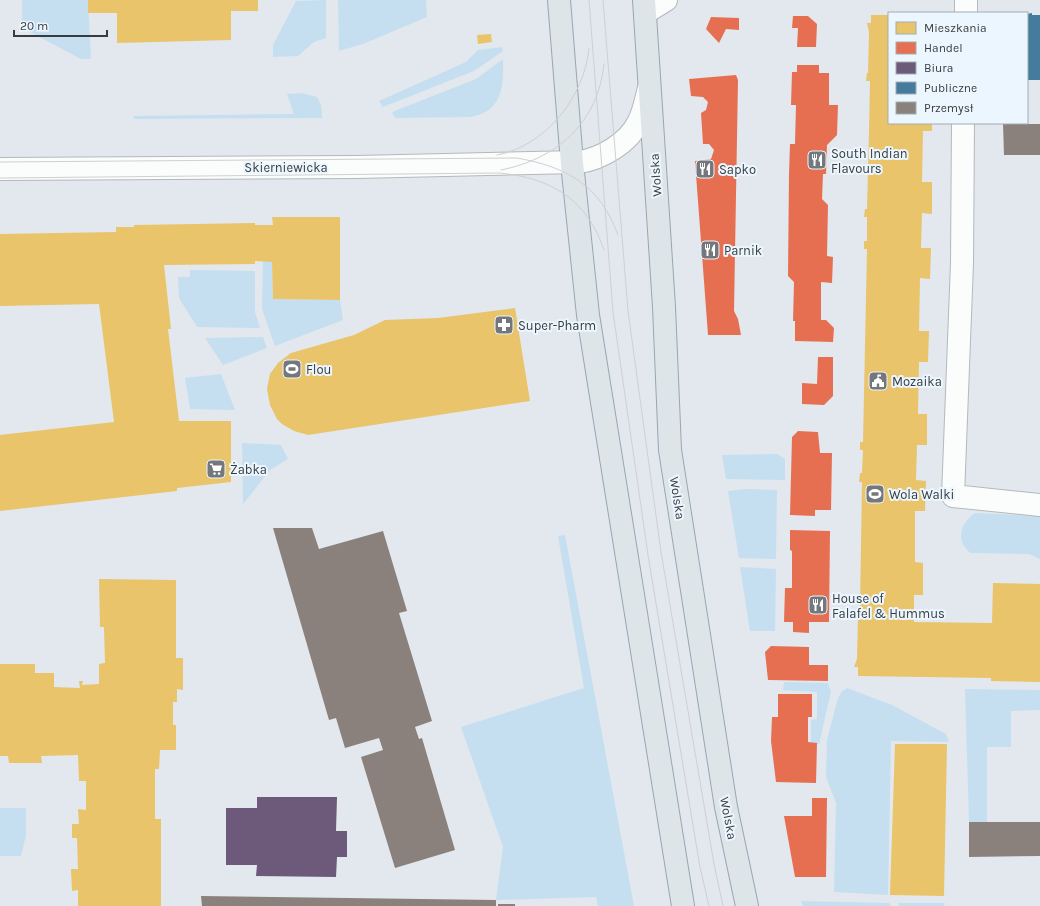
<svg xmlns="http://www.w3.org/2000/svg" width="1040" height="906" viewBox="0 0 1040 906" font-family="Karla,sans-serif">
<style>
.green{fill:#c5dff0}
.homes{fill:#e9c46a}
.shops{fill:#e76f51}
.offices{fill:#6d597a}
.public{fill:#457b9d}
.industry{fill:#8a817c}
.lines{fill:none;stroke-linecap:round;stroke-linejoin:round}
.minor-casing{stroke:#b4b9bc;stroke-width:24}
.major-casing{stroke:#97a7b0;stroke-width:24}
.minor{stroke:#fbfcfc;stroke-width:22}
.major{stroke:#dde5e9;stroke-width:22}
.tram{stroke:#ced0d1;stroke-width:1}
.labels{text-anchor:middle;stroke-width:4;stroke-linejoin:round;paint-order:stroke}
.poi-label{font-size:13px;fill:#383c3f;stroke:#ebf6fe;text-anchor:start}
.street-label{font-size:13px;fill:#383c3f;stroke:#ebf6fe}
</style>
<rect width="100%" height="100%" fill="#e2e8ed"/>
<g class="green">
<path d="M22,0h66l3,59h-10l-51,-27 -8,-9z"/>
<path d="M326,0v38l-12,4 -16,14 -25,1v-12l23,-44z"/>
<path d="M338,0h88l1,17 -64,27 -24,7z"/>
<path d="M502,47l1,4 -29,20 -91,36 -4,-6 87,-39 12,-12z"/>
<path d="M503,59c1,28 -1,53 -33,58l-75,1 -3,-6 84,-33z"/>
<path d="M302,93l15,4 4,8 1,13 -187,1 -2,-3 161,-2 -7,-20z"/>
<path d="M263,261l9,1 1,37 67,1 3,20 -68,26 -13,-37z"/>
<path d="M190,270l65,1v41l5,16 -63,-1 -18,-29 -1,-21h12z"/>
<path d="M263,337l4,11 -44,17 -18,-27z"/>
<path d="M221,374l14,36 -45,-1 -5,-31z"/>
<path d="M242,443l39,2 7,14 -18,11 -27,34z"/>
<path d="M777,454l8,5v21l-59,-1 -4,-24z"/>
<path d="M745,489l32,1 -1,69 -37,-1 -11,-67z"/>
<path d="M975,513l65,3v43l-11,-5 -58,-1c-17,-12 -10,-31 4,-40z"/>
<path d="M565,535l69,371h-36l-2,-9 -100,3 7,-53 -42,-120 123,-39 -26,-152z"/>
<path d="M740,567l36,2 -1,62h-25z"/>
<path d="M784,682l44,1 3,9 -12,52h-8v-24l6,-1v-27l-34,-2z"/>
<path d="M847,688l45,17 54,29 3,8 -58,-1 -3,154 -54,-3 2,-89 -10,-26 1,-37 11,-42 4,-7z"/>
<path d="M965,689l75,1v20l-29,1v36h-24v75h-18z"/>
<path d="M0,808h26v27l-5,21h-21z"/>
<path d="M801,901l88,2 2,3h-88z"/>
<path d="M897,903h48l-1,3h-44z"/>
</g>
<g class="homes">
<path d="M88,0h170v11h-27v29l-114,3v-30h-29z"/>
<path d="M871,15h18v108h43v8h-9l-1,51h10v32l-10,-1 -1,35h10l-1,31 -10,-1 -1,53h10l-1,31h-9l-1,52h9v31h-10l-1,35 10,1 -1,30h-10v51l8,1v32h-9v27l78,1 1,-40 47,1v98l-49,-1v-3l-133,-2v-9h-4l3,-8 1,-42h-2v-8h4l2,-127h-3l1,-9h2l1,-23h-3v-8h3l4,-193h-3v-8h3v-24h-3l1,-8h2l2,-78 1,-50h-4l1,-8h1l1,-41 -2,-9h4z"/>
<path d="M491,34l1,8 -14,2 -1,-9z"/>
<path d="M272,217h68v83l-67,-1 -1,-37 -17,-1v3l-91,1 7,64h-3l11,92h52v61l-54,6v3l-177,20v-76l114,-13 -15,-118 -99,2v-72l116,-2v-5h18v-2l121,-2v2h18z"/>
<path d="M515,308l15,93 -222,34 -14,-4 -12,-7 -5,-5 -7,-14 -3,-16 3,-15 8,-11 13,-10 63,-18 31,-15 53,-2z"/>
<path d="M99,579l77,1v78h7v32l-6,-1v13h-4v23h3v25h-16l-1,19h-4v50h6v87h-83v-16l-6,1 -1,-22h7l-1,-31h-5v-14h7l-1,-15 8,1v-29h-7l-1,-26 -37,1 1,7h-33l-1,-7h-8v-92h35v9h19v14l26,1 -1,-7h4l-1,4 17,-1v-20l6,-1 -1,-36h-4z"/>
<path d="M895,744h52l-3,152 -54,-1z"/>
</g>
<g class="shops">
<path d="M793,16h15l9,8 -1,23h-19l1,-19h-6z"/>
<path d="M711,17l28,1v12l-13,-1 -7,14 -13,-14z"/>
<path d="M797,65h22v8h10v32h9l-1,30 -10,10 -1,29h-3l-1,25 6,6 -1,51 6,1 -1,26 -11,-1v38h5l8,8 -1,14 -38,-1v-20h-2l1,-39 -6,-6 1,-102 1,-30h5l1,-39h-5l1,-33h5z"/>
<path d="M736,75l2,5 -4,231 4,8 3,16h-33l-13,-174 16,-2 3,-9 -5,-6h-6l-2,-31 5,-3 2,-8 -5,-5 -12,-1 -2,-17z"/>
<path d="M818,357h15v39l-9,9 -22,-1v-21l15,1z"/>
<path d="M798,431l20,1 2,21h12l-1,57h-16v6l-25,-1 2,-78z"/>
<path d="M790,530l40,1 -1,91h-20v11l-16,-1v-10h-9l1,-34h7v-37l-2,-1z"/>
<path d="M771,646l38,1v18h19v16l-60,-1 -3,-28z"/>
<path d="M778,694h34v23h-4v25l9,1 -1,40 -40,-1 -5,-41 1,-24h6z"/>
<path d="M812,798h15l-1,79h-31l-11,-61h28z"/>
</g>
<path class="offices" d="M257,797h80l-1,34h11v26h-10l-1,20 -80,-1 1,-11h-31v-57h31z"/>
<path class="public" d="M1032,13v2h8v65h-13v-66z"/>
<g class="industry">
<path d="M1003,124h37v31h-36z"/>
<path d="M273,528h39l7,21 64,-18 24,80 -8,2 33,108 -17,6 4,12 3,-1 33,112 -60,18 -34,-111 22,-7 -4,-12 -34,10 -9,-30 -7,2z"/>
<path d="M969,822h71v34l-71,1z"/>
<path d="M201,896l295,4v6h-294z"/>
<rect x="498" y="904" width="17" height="2"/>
</g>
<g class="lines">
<g class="minor-casing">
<g id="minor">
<path d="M966,0v13"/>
<path d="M645,13l21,-13"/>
<path d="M963,123l-1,140 -9,233 87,9"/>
<path d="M0,169l357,-2 222,-5c22,-3 50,-19 60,-41 5,-10 7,-22 10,-33"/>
</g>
</g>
<g class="major-casing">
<g id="major">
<path d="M559,0l13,163 16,152 95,591"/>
<path d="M644,0l20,307 6,143 56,357 21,99"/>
</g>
</g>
<use href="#minor" class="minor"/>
<use href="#major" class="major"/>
<g class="tram">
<path d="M589,0l24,312 35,243 52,312 9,39"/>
<path d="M603,0l25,311 33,241 53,312 9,42"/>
<path d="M497,155c49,-9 87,-58 92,-106"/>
<path d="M0,162l517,-4c50,9 83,27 101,77"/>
<path d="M501,170c56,-11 97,-47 103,-106"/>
<path d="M0,178l500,-5c51,5 87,26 104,77"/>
</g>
</g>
<defs>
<g id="restaurant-square" transform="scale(1)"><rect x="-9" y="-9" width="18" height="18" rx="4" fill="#74787c" stroke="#ebf6fe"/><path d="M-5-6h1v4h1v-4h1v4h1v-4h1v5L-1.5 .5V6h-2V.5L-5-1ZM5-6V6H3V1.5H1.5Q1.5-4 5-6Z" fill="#fff"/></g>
<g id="pharmacy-square" transform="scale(1)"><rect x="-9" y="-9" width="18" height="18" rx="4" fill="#74787c" stroke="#ebf6fe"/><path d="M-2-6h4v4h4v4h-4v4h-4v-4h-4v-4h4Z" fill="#fff"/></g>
<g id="stadium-square" transform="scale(1)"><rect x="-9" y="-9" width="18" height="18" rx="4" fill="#74787c" stroke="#ebf6fe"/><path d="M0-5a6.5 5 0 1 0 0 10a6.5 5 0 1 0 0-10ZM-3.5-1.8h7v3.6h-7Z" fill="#fff"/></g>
<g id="civic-square" transform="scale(1)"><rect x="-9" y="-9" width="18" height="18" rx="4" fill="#74787c" stroke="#ebf6fe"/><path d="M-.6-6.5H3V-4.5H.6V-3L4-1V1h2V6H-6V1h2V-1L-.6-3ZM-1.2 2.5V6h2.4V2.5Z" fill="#fff"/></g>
<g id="supermarket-square" transform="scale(1)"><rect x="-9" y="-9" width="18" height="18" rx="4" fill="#74787c" stroke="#ebf6fe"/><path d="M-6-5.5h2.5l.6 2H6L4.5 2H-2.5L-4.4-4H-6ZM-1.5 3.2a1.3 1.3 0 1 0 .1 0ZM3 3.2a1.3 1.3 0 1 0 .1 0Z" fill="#fff"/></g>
</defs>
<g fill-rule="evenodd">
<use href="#restaurant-square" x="817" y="160"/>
<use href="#restaurant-square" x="705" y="169"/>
<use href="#restaurant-square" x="710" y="250"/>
<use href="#pharmacy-square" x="504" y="325"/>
<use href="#stadium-square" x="292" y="369"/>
<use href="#civic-square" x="878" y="381"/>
<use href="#supermarket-square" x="216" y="469"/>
<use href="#stadium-square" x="875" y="494"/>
<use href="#restaurant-square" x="818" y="605"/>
</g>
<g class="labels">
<g class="poi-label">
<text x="831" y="158">South Indian<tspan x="831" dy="15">Flavours</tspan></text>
<text x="719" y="174">Sapko</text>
<text x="724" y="255">Parnik</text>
<text x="518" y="330">Super-Pharm</text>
<text x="306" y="374">Flou</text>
<text x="892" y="386">Mozaika</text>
<text x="230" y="474">Żabka</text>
<text x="889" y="499">Wola Walki</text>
<text x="832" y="603">House of<tspan x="832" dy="15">Falafel &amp; Hummus</tspan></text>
</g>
<g class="street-label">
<text x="286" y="172">Skierniewicka</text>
<text transform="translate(655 175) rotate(-94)" y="5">Wolska</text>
<text transform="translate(678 498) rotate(81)" y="5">Wolska</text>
<text transform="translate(729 818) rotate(79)" y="5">Wolska</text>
</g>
</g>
<rect x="888" y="12" width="140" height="112" fill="#ebf6fe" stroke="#a3acb2"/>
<rect x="896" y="22" width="20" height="12" fill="#e9c46a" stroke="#a3acb2"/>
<text x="924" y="32" font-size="12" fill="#383c3f">Mieszkania</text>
<rect x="896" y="42" width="20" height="12" fill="#e76f51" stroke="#a3acb2"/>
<text x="924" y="52" font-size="12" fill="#383c3f">Handel</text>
<rect x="896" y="62" width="20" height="12" fill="#6d597a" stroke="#a3acb2"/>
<text x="924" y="72" font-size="12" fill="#383c3f">Biura</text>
<rect x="896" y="82" width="20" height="12" fill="#457b9d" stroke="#a3acb2"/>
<text x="924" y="92" font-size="12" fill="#383c3f">Publiczne</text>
<rect x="896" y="102" width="20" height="12" fill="#8a817c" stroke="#a3acb2"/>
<text x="924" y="112" font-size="12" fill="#383c3f">Przemysł</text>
<path d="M14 30v6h93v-6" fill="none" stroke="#383c3f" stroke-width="2"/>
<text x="20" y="30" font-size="12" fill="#383c3f" stroke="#ebf6fe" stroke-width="3" paint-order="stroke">20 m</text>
</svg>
